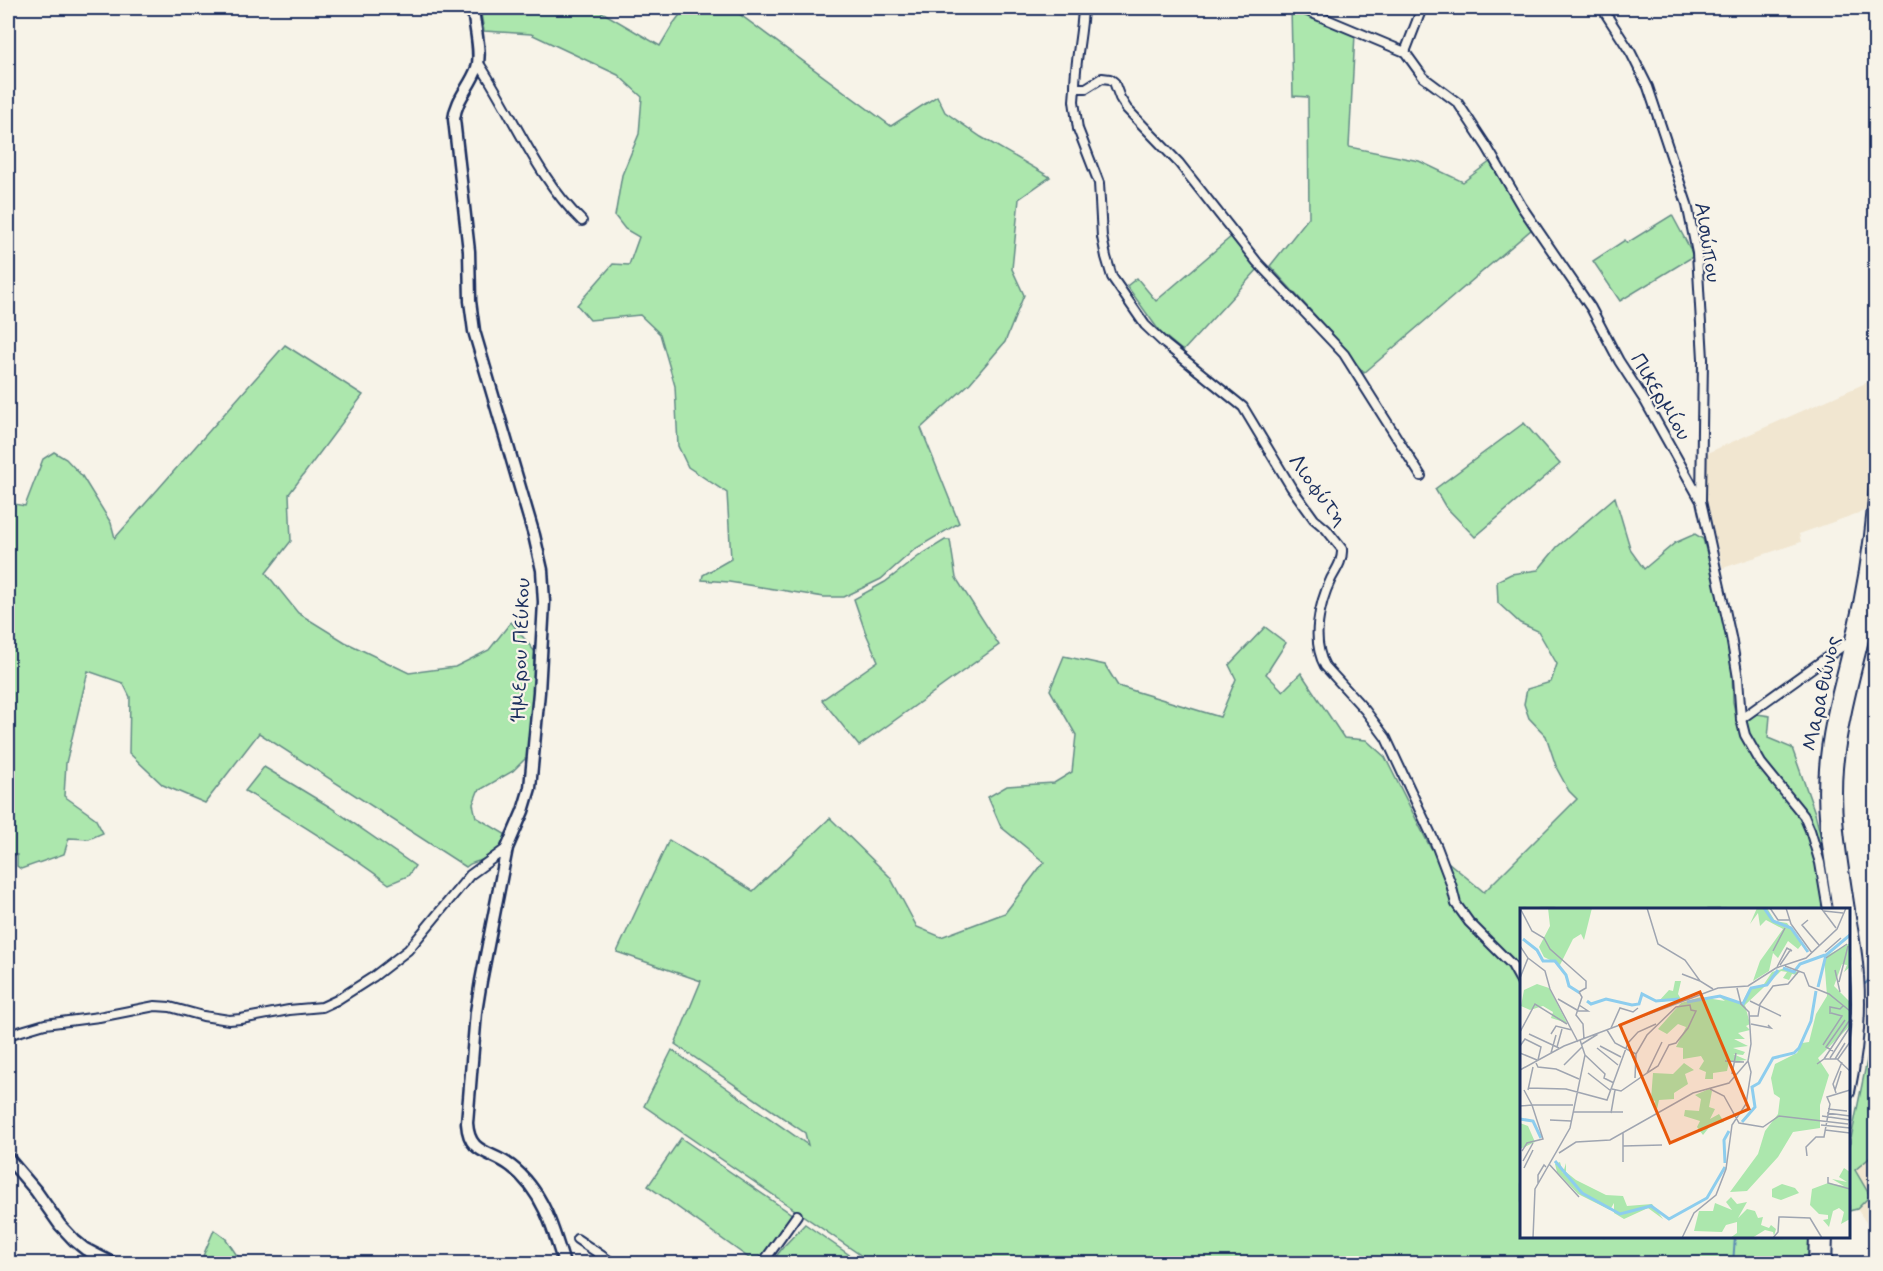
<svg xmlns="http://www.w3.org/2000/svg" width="1883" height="1271" viewBox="0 0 1883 1271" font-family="Mynerve,sans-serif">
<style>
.built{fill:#f1e6d0}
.green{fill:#ace7ad;stroke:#648b86;stroke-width:1.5}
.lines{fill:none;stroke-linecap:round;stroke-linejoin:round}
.stream{stroke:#5f8eb4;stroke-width:2}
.street-casing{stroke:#1b2f5e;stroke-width:12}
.secondary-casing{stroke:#1b2f5e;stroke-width:15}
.primary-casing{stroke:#1b2f5e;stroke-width:16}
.street{stroke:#f7f3e8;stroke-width:8}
.secondary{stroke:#f7f3e8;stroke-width:10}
.primary{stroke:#f7f3e8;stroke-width:12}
.labels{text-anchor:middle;stroke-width:4.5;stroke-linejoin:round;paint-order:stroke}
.street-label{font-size:22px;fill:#1b2f5e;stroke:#f7f3e8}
.inset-river{fill:none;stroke:#8dcdee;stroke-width:3}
.inset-road{fill:none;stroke:#9fa5b1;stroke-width:1.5}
.view{fill:#e8590c;fill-opacity:0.15;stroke:#e8590c;stroke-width:3}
.inset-edge{fill:none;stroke:#1b2f5e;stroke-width:3}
</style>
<rect width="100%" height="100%" fill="#f7f3e8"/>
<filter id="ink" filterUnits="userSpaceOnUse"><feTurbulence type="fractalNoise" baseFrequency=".0167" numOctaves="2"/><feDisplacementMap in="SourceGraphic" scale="12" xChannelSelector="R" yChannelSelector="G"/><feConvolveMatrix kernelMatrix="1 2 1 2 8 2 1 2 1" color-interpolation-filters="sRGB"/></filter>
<g filter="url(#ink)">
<g class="built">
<path d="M1875,379l-5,130 -71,25 2,8 -78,26 -17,-65 1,-50z"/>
<path d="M1872,1156l3,4v88l-7,-10 6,-4 -17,-25 13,-13 -15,-26z"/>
</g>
<g class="green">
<path d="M480,8h115l65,38 13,-22 12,-16h46l160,118 46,-30 8,16 36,25 69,40 -31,22 -7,70 12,26 -19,47 -35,41 -49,45 38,95 -44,26 -34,30 -37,18h-20l-95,-15 -27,-2 1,-5 28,-16 -4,-66 -39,-26 -10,-21 -3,-60 -15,-52 -20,-19 -50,5 -13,-15 36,-41 16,1 10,-28 -14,-8 -10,-13 7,-41 17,-41 3,-37 -24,-22 -87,-41 -47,-3z"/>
<path d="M1291,8l64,26 -6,113 70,14 44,21 28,-21 20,35 21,33 -168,144 -32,-39 -62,-68 39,-49 -1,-120 -15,-1z"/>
<path d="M1672,215l22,41 -74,45 -27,-40 32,-21 2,3z"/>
<path d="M1232,236l27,32 -76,83 -23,-19 -33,-46 10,-8 19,23z"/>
<path d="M285,345l78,50 -74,99 2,47 -25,32 32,40 47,29 64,31 46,-6 34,-17 22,-28 28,35 -8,96 -18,18 -35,20 -5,13 3,13 32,19c-5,12 -16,20 -29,25 -6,2 -8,1 -13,6l-207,-134 -54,70 -42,-18 -34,-32 1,-56 -7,-14 -35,-12 -22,92 -2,33 31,22 8,15 -14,6 -20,-1 -5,16 -43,15 -4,-3v-11l-9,-1v-351l17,3 18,-47 11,-7 12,7 16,17 29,47 4,15z"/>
<path d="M1524,423l36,41 -85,73 -30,-31 -10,-17z"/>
<path d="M1615,497l16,54 13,18 31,-26 20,-9 8,5 20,72 9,57 1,34 4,19 20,-7 13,2 -2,22 24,10 23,65 13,54 6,42 -312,1v326l287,1 -1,20 -11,7 -925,-1 -228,-157 28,-56 136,95 -3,-12 -130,-89 26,-63 -84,-29 52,-112 84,51 77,-73 60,59 27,50 24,10 64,-24 39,-51 -43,-35 -13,-30 19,-11 47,-3 18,-11 4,-37 -26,-45 14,-34 41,9 13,21 102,31 16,-38 -7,-14 36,-38 21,16 -20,31 17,17 18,-18 43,65 22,2 19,17 45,90 54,45 93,-93 -8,-8 -12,-22 -11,-33 -17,-18 -5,-14 3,-15 24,-7 6,-18 -19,-33 -18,-8 -22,-20 -1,-22 14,-7 27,-4 19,-23z"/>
<path d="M945,540h5l6,38 43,67 -140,101 -37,-46 56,-39 -13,-30 -11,-32 31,-17 34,-26z"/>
<path d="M264,767l66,40 85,59 -7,10 -19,8c-46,-34 -94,-64 -144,-93z"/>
<path d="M1875,1021v139l-3,-4 -17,14 15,26 -13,13 -8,2v-63z"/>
<path d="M681,1138l112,77 -34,48h-3l-108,-77z"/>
<path d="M805,1224l56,39h-90l13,-17z"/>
<path d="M214,1230l12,9 16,24h-39v-7z"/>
</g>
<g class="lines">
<g class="stream">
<path d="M1863,986l13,-13"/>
<path d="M1733,1264l2,-28"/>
</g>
<g class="street-casing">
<g id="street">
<path d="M1083,8c-1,27 -8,53 -8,80h11l16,-10 8,1 4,3 6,16 7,11 52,54 78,99 87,92 77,122"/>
<path d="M1300,8l105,44 18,25 35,26 29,44 35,60 69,101 28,53 26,40 56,100 30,136 7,41 3,41 4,16 16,28 43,53 6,14 10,33 8,47"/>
<path d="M1602,8l29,45 17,34 39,117 10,49 6,106 -2,141"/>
<path d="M1405,52l17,-44"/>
<path d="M478,62c35,52 59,116 104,159"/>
<path d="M1075,88l-1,13 4,28 21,54 3,54 4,20 6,20 33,48 20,19 78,63 48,80 23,32 12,10 16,20c1,11 -6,21 -11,30 -12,25 -20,62 -6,87l40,44 21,28 51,109 14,37 5,20 13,18 43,43 10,18"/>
<path d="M1741,719l110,-79"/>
<path d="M8,1035l37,-11 54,-7 56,-11 15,1 33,9 26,4 12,-1 48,-9 33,-3 15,-7 36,-23 35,-27 62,-75 37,-27"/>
<path d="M577,1239l37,25"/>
<path d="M762,1264l35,-49"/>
</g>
</g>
<g class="secondary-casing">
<g id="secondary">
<path d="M473,8c1,17 9,44 4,60 -7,19 -21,31 -23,51l15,132 1,50 4,30 60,204 8,35 2,32 -5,90 -9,96 -7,23 -16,37 -26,133 -5,31 -9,111c2,32 23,27 44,43 31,24 42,61 53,98"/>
<path d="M8,1158l28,33 24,34 14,15 11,9 29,15"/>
</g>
</g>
<g class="primary-casing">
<g id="primary">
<path d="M1839,910c-7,-50 -17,-90 -13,-141 3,-46 17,-89 27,-134 12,-49 19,-98 23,-148"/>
<path d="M1848,910c-7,-48 -16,-94 -12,-142 6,-65 28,-126 40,-190"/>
<path d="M1848,912c4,21 8,43 9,64 3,39 -1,78 -9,116"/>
<path d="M1815,1264l1,-28"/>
<path d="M1825,1264l1,-28"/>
</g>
</g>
<use href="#street" class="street"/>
<use href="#secondary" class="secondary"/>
<use href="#primary" class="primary"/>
</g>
</g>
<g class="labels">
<g class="street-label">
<text transform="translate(1709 242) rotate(81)" y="8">Αισώπου</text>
<text transform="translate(1662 396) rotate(59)" y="8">Πικερμίου</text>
<text transform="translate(1319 489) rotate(53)" y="8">Λιοφύτη</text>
<text transform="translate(519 650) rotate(-88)" y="8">Ήμερου Πεύκου</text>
<text transform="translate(1820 693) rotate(-78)" y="8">Μαραθώνος</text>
</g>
</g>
<g transform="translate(1520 908)">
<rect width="330" height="330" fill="#f7f3e8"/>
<path d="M28,0h44l-8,32 -3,-6 -8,5 -13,26 -16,-8 -5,-10 11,-21zM237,0h10l8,13 12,2 16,20 -5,6 -10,-8 -10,17 -5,-5 -4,18 -16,10 7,-20 23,-32 -17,-9 -6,6 -2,-13 -8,11zM330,35v24l-6,5 3,-7 -5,-1 -8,22 16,16v24l-32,32 11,17 -9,30v23l-27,4 -15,25 -31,34 -17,1 28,-38 7,-23 13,-17 2,-16 -6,-4 -3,-16 4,-14 22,-11 5,-10 7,-1 7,-28 11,-18 -3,-39zM265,60l13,4 -1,3 -5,-1 -3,6 -6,-2 4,-6 -6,-1 -36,34 5,19 -4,2 4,4 -12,3 7,6h-11l14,7 -15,2 12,4 -2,3 -10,-1 14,6 -18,2 -2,9 -14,2v6h-8l1,-7 -7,-3 5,-8 -3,-5 -18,3v-11l-7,-1 10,-20 -8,-3 -11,10 -9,-5 23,-26 20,-6 24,4 -8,-6 25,8 7,-14 15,-5 8,-12zM155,73h6l-3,13 3,5 -23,3 11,-12 4,1zM17,76l12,4 18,35 -16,-5 2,-6 -10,-6 -13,4 -9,-4 3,-16zM164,155l10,7 -9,4 3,10 -14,9v6l-15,1 -3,14 -1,-13 -4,-2 2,-26 20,1zM189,181l3,2 -3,16 6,2 -5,10 9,-5 5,8 -13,3 -8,10 -6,-8 3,-6 -16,-5 1,-6 14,1 2,-12 -6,-4zM0,215l8,3 7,16 -15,7zM40,254l3,11 3,-10v9l10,8 30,15 17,1 4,10 25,-2 11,15 -15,-11 -24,11 -10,-6v-10l-4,7 -32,-16 -21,-22 -2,-8zM324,260l6,4v47l-9,5 3,-12 -5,-4 -6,3 -4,16 -6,-7 5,-1v-4l-9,-1 -9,-9 2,-16 16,-6 16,3 -12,-7 15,3 -8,-5zM262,276l13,4 4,5 -18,7 -9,-3v-8zM211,289l6,7 10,-2 -9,16 9,-9 8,2 3,7 5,-1 -2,8 8,3 2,-3 5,4 -2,7 -1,-4 -8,-2 -13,8h-22l7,-5v-11l-11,3 -4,7 -28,-1 5,-20h14l2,-8 17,7 -6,-8z" fill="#ace7ad"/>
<path class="inset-river" d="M244,0l9,13 18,7 17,24M3,31l14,11 6,11h12l11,14 3,11 11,7M263,60l11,4 6,-8 25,-9M298,79l8,-32 24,-20M67,93l4,3 15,-5 26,6 7,-1 3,-10 14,7 23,-2M167,94l33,-6 23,8 8,-16 16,-3 11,-15M0,211l13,2 8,17M222,214l13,-15 -3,-20 7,-4 14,-25 21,-5 5,-5 12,-27 5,-30M35,253l27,32 38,21 31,-8 18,13 38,-21 18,-31M205,255l-1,-23 5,-9"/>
<path class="inset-road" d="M0,0l12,23 12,7 6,11 36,32v7l-7,4M127,0l11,36 27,16 15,21 13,8M250,0l8,12h12M266,0l5,16 21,29M301,0l15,20M304,3l19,2M288,12l-6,5 17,20M0,38l8,12 -8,20M253,43l12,-23M305,44l16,-14M8,50l17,13 5,18 28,53M306,50l21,-14M260,57l11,-16M265,58l19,7 5,13 20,8 21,17M257,59l10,-19 5,3M315,62l5,22M162,66l18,7M319,74l9,-36M59,84l3,5 -6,18 7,9 1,15M38,91l19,11M230,93l31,15M57,103h11l-9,-6M310,106v-7l10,2 3,-3M230,108h8l2,-12 13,-18 15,-2 11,-13M231,116l20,4 -3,-3M91,120l9,-20 13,4 5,-4M87,122l8,13 21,11M0,124l15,-28 32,20M9,126l30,14M31,126l5,-8 16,4M62,136l16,-10M303,137l19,-29 -11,-3M0,138l5,-7 16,8 -3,13M80,138l21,11M37,139l5,-18M77,140l21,17M313,143l-7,-4 19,-27M0,145l17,7M31,145l5,-18M65,147l20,19 -1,4 10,5M310,150l20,-31M304,151l25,-38M315,151l10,-16M318,151l12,-17M205,153l19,1M16,155l2,4 18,2 23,10M297,156l7,-5h13l13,12M44,157l18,-18M0,162l44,-24 154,-58 30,-2 28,-18 30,-10 31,-29 9,-21M68,165l23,18M212,166l4,-21M115,170l1,-24 11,-19 29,-28 14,-2 1,5 5,1 -8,17 -12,15 -7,2 -11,21 -11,7M8,180l38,1 41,11 21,-57 10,-11 18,-8M92,181l9,2 26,-18 15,-31M190,181l14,7 15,27 24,4 16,-11 69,8M4,182l8,15h41M8,182l5,-23M315,182l6,-19M316,185l-3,-9 9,-22M0,198l12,-1 11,34 -16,4 -5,8M308,201l19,2M53,204h50M91,205l4,-23M307,205l23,3M302,208l28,4M30,212l21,1M301,217l29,3M305,222l25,3M103,225v29M103,238l39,-1M39,245l17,-11 34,-2 83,-47 36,-10 19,-22 3,-17 -2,-32 -8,-8 -4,-16M287,248l-1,-9 10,-10h8l6,-33 -3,-7 23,-7M3,253l10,-18M29,256l30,33M4,260l9,-18M308,269v6l22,6M18,275v-8l6,-10 2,2M13,330l2,-49 35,-61 15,-73 -5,-15M162,330l12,-25 22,-18 10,-26 6,-44 14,-21 5,-32 -3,-11M253,330l5,-6 1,-15h4l27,1 12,20"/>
<path class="view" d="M180,84l49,117 -79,34 -50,-118z"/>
<rect width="330" height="330" class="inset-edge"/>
</g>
<rect width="1883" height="1271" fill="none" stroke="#f7f3e8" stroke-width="30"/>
<rect x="15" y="15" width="1853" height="1241" fill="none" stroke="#1b2f5e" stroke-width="2" filter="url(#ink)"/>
</svg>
